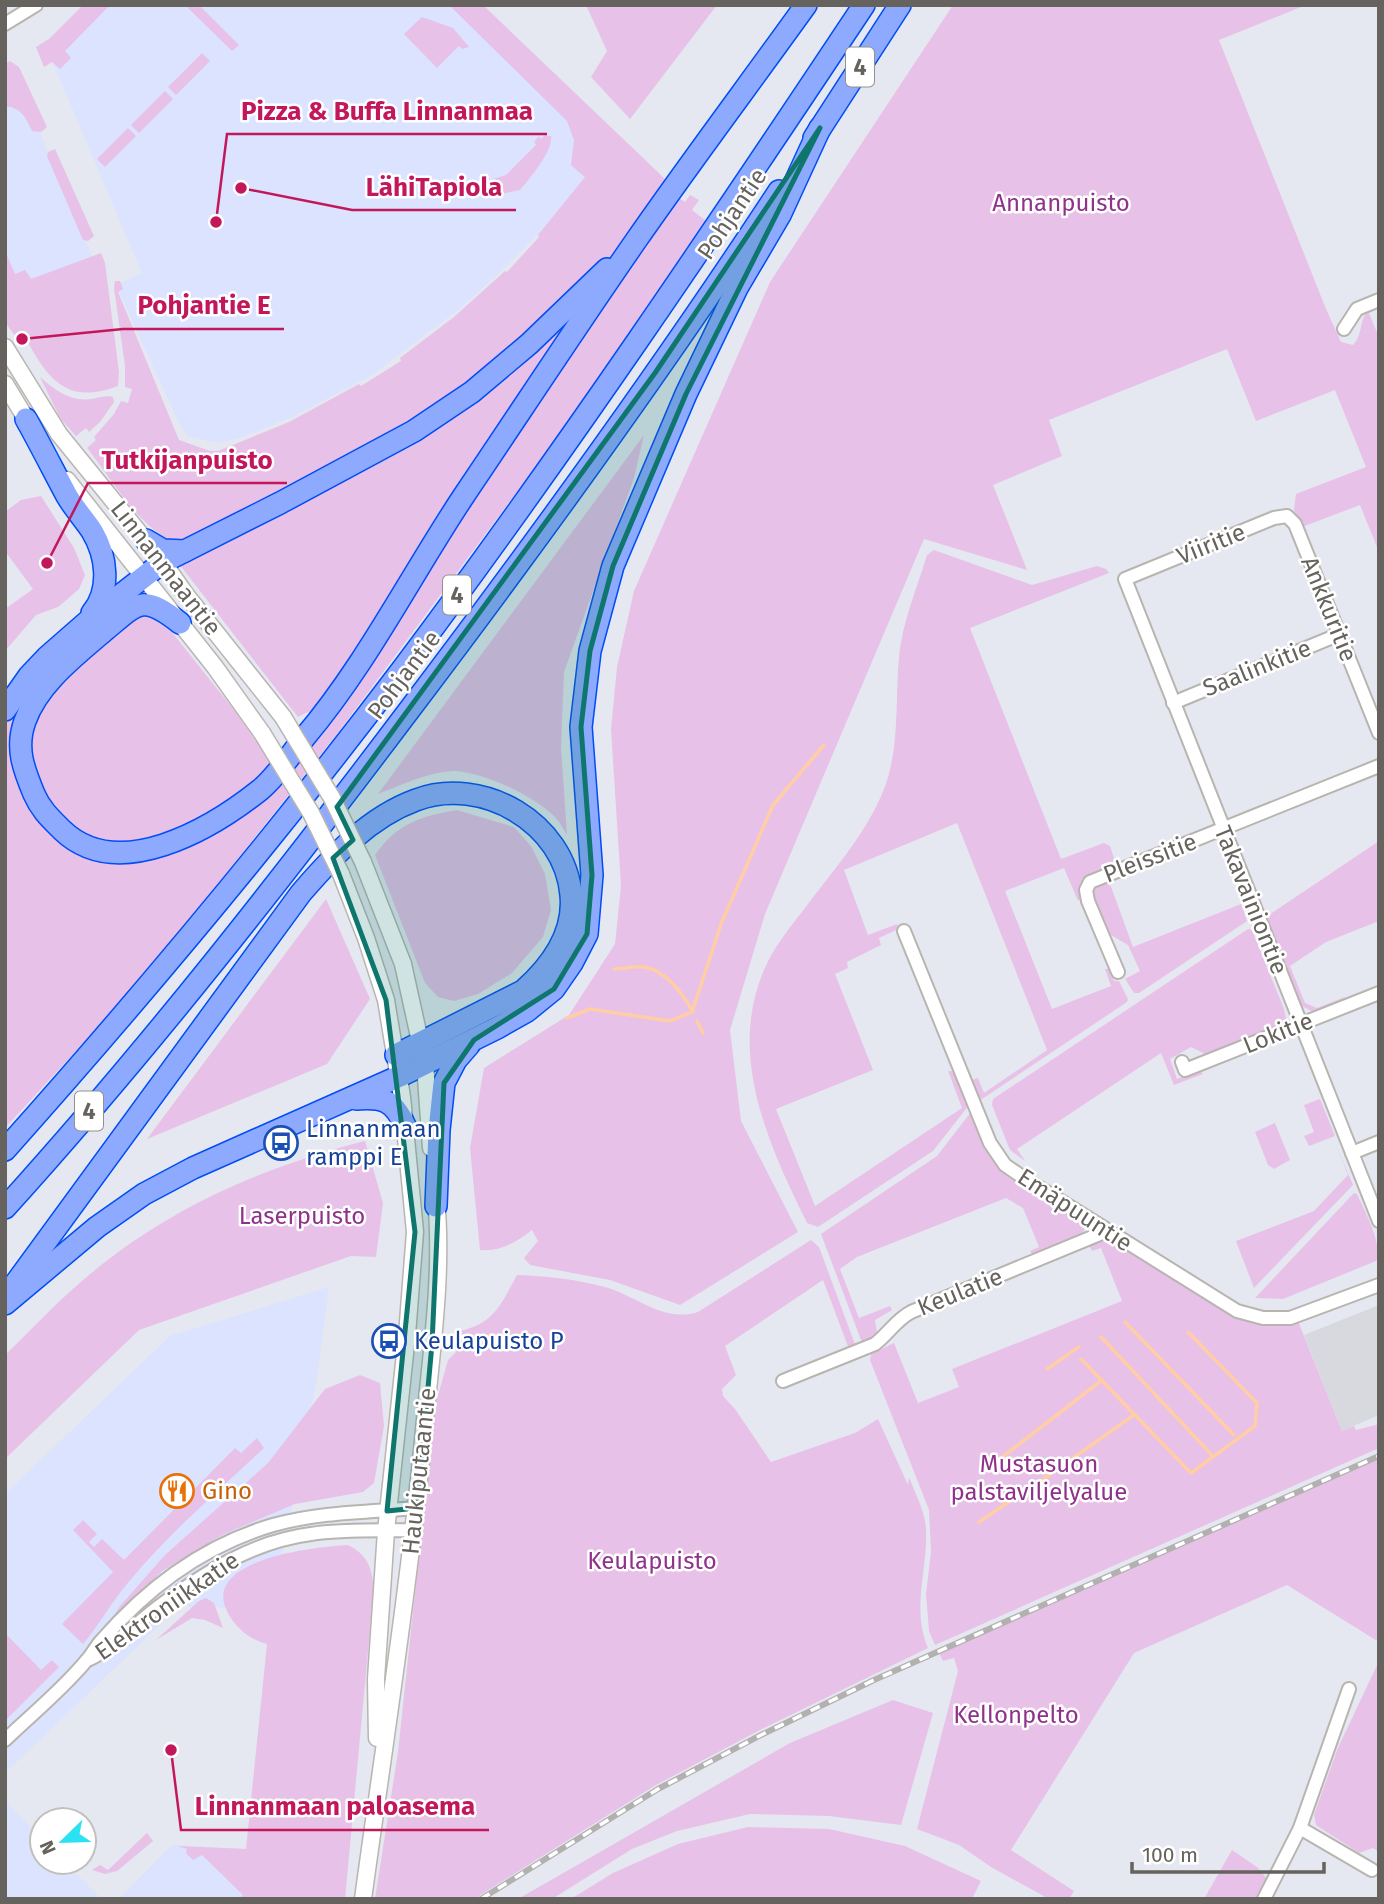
<svg xmlns="http://www.w3.org/2000/svg" width="1384" height="1904" viewBox="0 0 1384 1904" font-family="'Fira Sans',sans-serif">
<style>
.commercial{fill:#dbe3ff}
.industrial{fill:#d7d9df}
.green{fill:#e8c1e8}
.lines{fill:none;stroke-linecap:round;stroke-linejoin:round}
.stream{stroke:#ffcda6;stroke-width:3.5}
.minor-casing{stroke:#b8b5b1;stroke-width:16}
.secondary-casing{stroke:#b9b5b0;stroke-width:19}
.motorway-casing{stroke:#004df5;stroke-width:24}
.minor{stroke:#fff;stroke-width:12}
.secondary{stroke:#fff;stroke-width:16}
.motorway{stroke:#8daaff;stroke-width:21}
.rail-casing{stroke:#b2b1b0;stroke-width:6}
.rail{stroke:#fff;stroke-width:3.5;stroke-dasharray:10;stroke-linecap:butt}
.secondary-bridge-casing{stroke:#b9b5b0;stroke-width:19;stroke-linecap:butt}
.secondary-bridge{stroke:#fff;stroke-width:16}
.marked{fill:#0f766e;fill-opacity:0.2;stroke:#0f766e;stroke-width:5;stroke-linejoin:round}
.labels{text-anchor:middle;stroke-width:5;stroke-linejoin:round;paint-order:stroke}
.shield{fill:#fff;stroke:#94918e;stroke-width:2}
.shield-label{font-size:23px;font-weight:bold;fill:#66625d}
.park-label{font-size:24px;fill:#8f338a;stroke:#fff}
.street-label{font-size:24px;fill:#66625d;stroke:#fff}
.transit-label{font-size:24px;fill:#164399;stroke:#fff;text-anchor:start}
.food-label{font-size:24px;fill:#c56008;stroke:#fff;text-anchor:start}
.leader{fill:none;stroke:#c2185b;stroke-width:2.5}
.callout-dot{fill:#c2185b;stroke:#fff;stroke-width:2.5}
.callout-label{font-size:26px;text-anchor:middle;font-weight:bold;fill:#c2185b;stroke:#fff;stroke-width:5;stroke-linejoin:round;paint-order:stroke}
</style>
<rect width="100%" height="100%" fill="#e5e8f0"/>
<g class="commercial">
<path d="M90,5h377l142,142 -62,79 -57,56 -36,31 -82,62 -80,42 -52,21 -22,5 -31,-7 -9,-15 -62,-136 26,-12 -95,-224z"/>
<path d="M19,84l73,172 -73,29 -14,-31v-156z"/>
<path d="M329,1287l-13,97 -47,239 -12,-12 -61,-6 -5,3 -7,-6 -179,171v-279l165,-158z"/>
<path d="M5,1801l37,38v23h23l36,37h-96z"/>
<path d="M172,1845l74,4 -1,50h-126z"/>
</g>
<path class="industrial" d="M1379,1305v110l-37,16 -38,-96z"/>
<g class="green">
<path d="M83,5h27l-45,46 6,7 -11,11 -8,-7 -8,5 -8,-20 13,-8z"/>
<path d="M189,5h10l40,40 -7,6 -45,-44z"/>
<path d="M449,5h34l179,171 3,4 -3,5 5,3 -60,73 -82,82 -116,84 -226,117c-39,-6 -73,-68 -96,-96l9,-8 -2,-3 20,-23 7,-13 7,2 4,-14 -7,-2v-21l-11,-78 1,-7h5l3,8 -5,3 61,148 31,11h8l71,-29 70,-38 2,2 40,-25 -1,-3 54,-41 51,-46 2,1 32,-35 -1,-2 47,-58 -14,-12 3,-25 -7,-19z"/>
<path d="M586,5h131l-87,114 -39,-42 16,-26z"/>
<path d="M953,5h353l-87,35 107,269 15,33 12,3c10,-10 6,-25 15,-34l11,26v215l-19,-47 -58,22 -8,-17 2,-16 70,-27 -31,-77 -79,31 -29,-72 -178,71 13,36 -69,29 34,85 -103,-31 -159,375 -35,116 11,91 57,111 -118,73 -70,-25 -80,-15 -6,-7 14,-17 -6,-11c-15,12 -33,22 -52,20l-10,-102 14,-80 85,-53 46,-71 6,-58 -10,-157 6,-62 17,-76 136,-309z"/>
<path d="M422,17l31,11 16,19 -7,2 -3,-3 -22,22 -33,-34z"/>
<path d="M202,53l8,8 -34,34 -8,-8z"/>
<path d="M10,61l9,6 28,60 -6,5 -9,-1c-6,-14 -11,-23 -27,-25v-42z"/>
<path d="M165,91l8,8 -34,34 -8,-8z"/>
<path d="M128,128l8,8 -31,31 -8,-8z"/>
<path d="M547,133v3h4c2,15 -21,42 -31,54l-19,4 -17,-2 6,-12 16,-5 30,-30 -2,-3 5,-6 2,3z"/>
<path d="M55,149l39,87 -6,5 -5,-1 -36,-84 1,-4z"/>
<path d="M690,195l9,5 -7,10 14,11 -152,221 -214,288 -156,197 -75,88 -104,113v-406l12,-23 33,130 96,27 132,-77 166,-245 235,-336 6,4z"/>
<path d="M5,251l10,23 10,-4 6,9 70,-26 4,10 14,109 -1,14c-55,21 -72,-11 -96,-54l-7,4 -10,-14z"/>
<path d="M585,304l-270,415 -7,-7 -10,5 -119,-153 189,-99z"/>
<path d="M40,377c15,13 30,25 51,22 8,-1 14,-4 22,-2l1,5 -14,20 -11,10 -3,-4 -10,8 -16,-18z"/>
<path d="M644,435l-10,43 -70,194 -3,75 6,88c-4,-6 -7,-13 -12,-18 -22,-22 -68,-43 -99,-46 -22,-1 -58,15 -78,23z"/>
<path d="M41,496l33,52 11,27 -6,14 -21,18 -22,8 -31,36v-42l28,-20 -28,-38v-39l16,-12z"/>
<path d="M934,550l98,35 65,-19 9,3 3,4 -139,55 91,231 43,-16 6,3 5,15 -2,4c-21,10 -32,9 -33,34l-2,2 -14,-33 -59,23 47,118 59,-23 -6,-17h4l5,12h5l9,18 -1,3 -148,99 -7,-21 6,-2 6,15 63,-43 -90,-227 -113,47 24,65 29,-11 1,2 -2,4 -17,8 2,7 -34,17 1,6 -13,6 38,96 -97,39 39,97 147,-98 -14,-37h7l14,34 -36,46 -115,76 -11,-4c-38,-77 -80,-168 -43,-253 10,-24 28,-45 44,-66 28,-37 59,-72 76,-115 16,-41 11,-88 15,-132 3,-34 18,-69 28,-102z"/>
<path d="M137,613l15,3 19,15 67,84 35,52 -28,24 -50,34 -46,16 -45,3 -41,-21 -28,-40 -5,-47 6,-19 21,-35z"/>
<path d="M457,810l57,17 17,19 14,28 6,36 -8,27 -31,36 -34,21 -24,7 -16,-4 -13,-14 -50,-128c21,-31 46,-39 82,-45z"/>
<path d="M1379,841v80l-53,21 -36,24 15,37 12,5 28,-11 -1,5 -29,11 -13,-7 -3,-4 -33,-85z"/>
<path d="M1105,881l5,3 23,63 108,-43 6,17 -108,72h-5l-9,-14 15,-8 -12,-26 -17,-10 -7,-8 -12,-32 3,-9z"/>
<path d="M326,899l44,100 -43,65 -180,75z"/>
<path d="M1248,929l4,1 32,79 3,14 -80,32 -16,-8 -21,12 7,20 22,-9 4,4 -29,11 -13,-32 -144,96 8,12 -15,-11 -18,-45 1,-6z"/>
<path d="M1320,1099l15,37 -26,10 -5,-10 10,-4 -10,-27z"/>
<path d="M971,1112l14,33 16,23 84,55 -1,8 -5,6 -46,18 -3,-4 9,-4 -16,-39 -17,-10 -149,59 -17,12 19,49 31,-12 2,4 -17,10 2,13 -12,10 -4,-3 -40,-106 116,-78z"/>
<path d="M1275,1123l15,37 -16,9 -6,-4 -13,-33z"/>
<path d="M365,1141l18,62 -7,54 -25,-1 -212,74 -134,129v-104c23,-22 45,-46 69,-67 85,-76 182,-119 291,-147z"/>
<path d="M1336,1145l17,40 -99,103 -18,-47 78,-30 34,-36z"/>
<path d="M1354,1193l3,1c7,15 27,53 19,67l-93,38 -28,-1z"/>
<path d="M1101,1238l9,1 123,77c23,7 41,9 65,5l44,110 12,-5 2,4 23,-6v24l-444,197 -6,-14 -3,-37 5,-42 -2,-42 -59,-150 1,-6 23,-11 24,60 41,-16 -7,-18 170,-68 -21,-53 -9,3 -3,-6z"/>
<path d="M811,1240l8,7 37,100 -7,2 -26,-69 -98,66 11,29 -14,14 1,7 12,13 36,53 84,-29 23,-14 30,66 1,-8c6,16 16,34 17,52 2,41 -15,79 2,119l-168,82 -104,55 -182,114h-99l23,-147 37,-346 13,-46 8,-8 4,-21c35,-8 41,-27 57,-56 31,1 58,4 88,12 32,9 58,36 93,25z"/>
<path d="M360,1375l20,8 4,43 -10,57 -11,9 -68,12 -71,30 -62,37 -47,49v-6l5,-8 45,-51 103,-92 57,-74z"/>
<path d="M257,1438l7,10c-47,44 -96,86 -137,136 -16,19 -28,41 -44,60l-21,-20 51,-52 -40,-42 10,-10 14,14 -8,8 5,5 8,-8 22,21 111,-112 6,5z"/>
<path d="M1379,1459v183l-92,-57 -153,68 -123,197 63,41 -5,8h-20l-58,-32 -32,-22 -42,-16 41,-158 -4,-13 -11,3 -4,-8z"/>
<path d="M348,1545c20,10 23,22 26,42l-29,312h-106l4,-4 -41,-40 -9,5 -7,-7 1,-4 -9,-3 68,3 21,-205c-16,-4 -29,-14 -38,-29 -33,-56 86,-68 119,-70z"/>
<path d="M206,1598l8,5 9,25 -18,-8 -13,-2 -36,22 43,-39z"/>
<path d="M5,1633l36,37 11,-10 7,7 -53,53z"/>
<path d="M1379,1661v191l-6,-4 -14,5 -43,-28 -2,-10 23,-65z"/>
<path d="M893,1700l40,13 -32,112 -72,-9 -79,-2 -73,17 -45,18 -80,50h-34l272,-156z"/>
<path d="M748,1827l81,2 76,17 76,35 -9,18h-401l42,-26 65,-29z"/>
<path d="M147,1833l6,8 -36,30 -12,3 -13,-4 8,-5 8,5z"/>
<path d="M1232,1850l25,17 11,13 -9,19h-55z"/>
</g>
<g class="lines">
<g class="stream">
<path d="M614,969c9,0 20,-3 29,-2 22,2 40,27 50,45"/>
<path d="M567,1018l23,-9 80,12 22,-9 29,-88 52,-119 51,-60"/>
<path d="M697,1021l6,12"/>
<path d="M1125,1322l109,113"/>
<path d="M1101,1337l110,117"/>
<path d="M1081,1359l110,114 64,-47 2,-23 -69,-71"/>
<path d="M1047,1369l32,-22"/>
<path d="M996,1462l106,-82"/>
<path d="M1025,1492l109,-77"/>
<path d="M979,1522l37,-25"/>
</g>
<g class="minor-casing">
<g id="minor">
<path d="M5,24l31,-19"/>
<path d="M1344,329l13,-20 22,-9"/>
<path d="M1173,703l167,-69"/>
<path d="M1379,733l-84,-209 -8,-8 -13,2 -149,61 254,642"/>
<path d="M904,931l86,212 15,22 16,11 216,135 26,7h27l89,-33"/>
<path d="M1118,972l-30,-71 -2,-11 4,-8 289,-116"/>
<path d="M1182,1062l3,8 194,-77"/>
<path d="M1352,1153l27,-11"/>
<path d="M783,1381l92,-37c14,-11 21,-24 36,-32l196,-81"/>
<path d="M90,1659c27,-14 47,-37 72,-55 45,-33 93,-63 149,-70 34,-5 68,-3 102,-4"/>
<path d="M5,1740c27,-26 57,-50 81,-79 6,-6 10,-15 16,-21 46,-53 103,-95 171,-115 46,-13 96,-13 144,-17"/>
<path d="M1300,1828l72,42"/>
<path d="M1264,1899l36,-71 49,-139"/>
</g>
</g>
<g class="secondary-casing">
<g id="secondary">
<path d="M5,347l54,87 104,128 23,33 97,122"/>
<path d="M5,384l26,43"/>
<path d="M67,480l148,187 47,66"/>
<path d="M363,862l40,102 22,100 6,84"/>
<path d="M341,874l25,64 20,62 16,97 13,135 -8,103 -21,196 -10,148 1,59"/>
<path d="M363,1899c22,-160 47,-319 62,-479 7,-73 18,-149 11,-222"/>
</g>
</g>
<g class="motorway-casing">
<g id="motorway">
<path d="M814,138l86,-133"/>
<path d="M26,419c14,25 27,51 41,77 7,12 17,23 25,35 15,25 19,59 0,82"/>
<path d="M146,540l17,10 22,1"/>
<path d="M180,623c-38,-30 -42,-20 -76,8 -29,25 -66,53 -79,90 -10,27 -1,49 9,73 7,16 16,24 28,36 56,54 149,-1 198,-40 17,-14 30,-35 44,-52 62,-73 106,-161 159,-241 58,-86 115,-173 174,-258 55,-79 113,-156 169,-234"/>
<path d="M5,710l24,-34 18,-19 48,-42 68,-53 117,-59 134,-72 58,-39 57,-48 78,-75"/>
<path d="M356,1099c27,-2 38,1 49,27"/>
<path d="M5,1150c139,-156 273,-316 399,-483 161,-215 311,-438 460,-662"/>
<path d="M436,1206l3,-76 5,-47 12,-23 13,-15"/>
<path d="M5,1208c144,-159 276,-328 405,-499 128,-169 253,-341 369,-518"/>
<path d="M15,1284l286,-391c32,-37 68,-76 115,-93 66,-25 149,23 155,95 4,39 -21,72 -48,96l-127,64"/>
<path d="M5,1304l92,-77 47,-33 49,-26 207,-92 97,-48 30,-17 27,-22 18,-26 15,-29 5,-59 -11,-148 9,-76 23,-85 73,-172 51,-106 43,-73 40,-87"/>
</g>
</g>
<use href="#minor" class="minor"/>
<use href="#secondary" class="secondary"/>
<use href="#motorway" class="motorway"/>
<g class="rail-casing">
<path id="rail" d="M481,1899l177,-110 105,-55 111,-54 505,-224"/>
</g>
<use href="#rail" class="rail"/>
<g class="secondary-bridge-casing">
<g id="secondary-bridge">
<path d="M283,717l49,81 31,64"/>
<path d="M262,733l49,80 30,61"/>
</g>
</g>
<use href="#secondary-bridge" class="secondary-bridge"/>
</g>
<path class="marked" d="M820,128l-134,266 -73,172 -23,85 -9,76 11,148 -5,59 -33,55 -80,51 -30,43 -12,261 -15,164 -30,3 28,-279 -29,-232 -53,-142 20,-18 -16,-33 318,-434z"/>
<defs>
<g id="bus-ring" transform="scale(1.75)"><circle r="9.5" fill="#fff" stroke="#1a4fb4" stroke-width="1.5"/><path d="M-5-6H5V4H4V6H2V4H-2V6H-4V4H-5ZM-3.5-4V0h7V-4ZM-3.5 1.2v1.5H-2V1.2ZM2 1.2v1.5H3.5V1.2Z" fill="#1a4fb4"/></g>
<g id="restaurant-ring" transform="scale(1.75)"><circle r="9.5" fill="#fff" stroke="#e8710a" stroke-width="1.5"/><path d="M-5-6h1v4h1v-4h1v4h1v-4h1v5L-1.5 .5V6h-2V.5L-5-1ZM5-6V6H3V1.5H1.5Q1.5-4 5-6Z" fill="#e8710a"/></g>
</defs>
<g fill-rule="evenodd">
<use href="#bus-ring" x="281" y="1143"/>
<use href="#bus-ring" x="389" y="1341"/>
<use href="#restaurant-ring" x="177" y="1491"/>
</g>
<g class="labels">
<g class="shield">
<rect x="846" y="47.5" width="28" height="39" rx="5"/>
<rect x="443" y="575.5" width="28" height="39" rx="5"/>
<rect x="75" y="1091.5" width="28" height="39" rx="5"/>
</g>
<g class="shield-label">
<text x="860" y="75">4</text>
<text x="457" y="603">4</text>
<text x="89" y="1119">4</text>
</g>
<g class="park-label">
<text x="1061" y="211">Annanpuisto</text>
<text x="302" y="1224">Laserpuisto</text>
<text x="1039" y="1472">Mustasuon<tspan x="1039" dy="28">palstaviljelyalue</tspan></text>
<text x="652" y="1569">Keulapuisto</text>
<text x="1016" y="1723">Kellonpelto</text>
</g>
<g class="street-label">
<text transform="translate(732 214) rotate(-56)" y="8">Pohjantie</text>
<text transform="translate(1211 544) rotate(-22)" y="8">Viiritie</text>
<text transform="translate(166 568) rotate(52)" y="8">Linnanmaantie</text>
<text transform="translate(1329 609) rotate(68)" y="8">Ankkuritie</text>
<text transform="translate(1257 668) rotate(-22)" y="8">Saalinkitie</text>
<text transform="translate(404 675) rotate(-53)" y="8">Pohjantie</text>
<text transform="translate(1150 858) rotate(-21)" y="8">Pleissitie</text>
<text transform="translate(1251 900) rotate(68)" y="8">Takavainiontie</text>
<text transform="translate(1278 1033) rotate(-22)" y="8">Lokitie</text>
<text transform="translate(1075 1210) rotate(33)" y="8">Emäpuuntie</text>
<text transform="translate(960 1292) rotate(-22)" y="8">Keulatie</text>
<text transform="translate(419 1471) rotate(-84)" y="8">Haukiputaantie</text>
<text transform="translate(167 1606) rotate(-35)" y="8">Elektroniikkatie</text>
</g>
<g class="transit-label">
<text x="306" y="1137">Linnanmaan<tspan x="306" dy="28">ramppi E</tspan></text>
<text x="414" y="1349">Keulapuisto P</text>
</g>
<g class="food-label">
<text x="202" y="1499">Gino</text>
</g>
</g>
<path class="leader" d="M216 222L227 134H547M241 188L352 210H516M22 339L123 329H284M47 563L88 483H287M171 1750L181 1830H489"/>
<g class="callout-dot">
<circle cx="216" cy="222" r="7"/>
<circle cx="241" cy="188" r="7"/>
<circle cx="22" cy="339" r="7"/>
<circle cx="47" cy="563" r="7"/>
<circle cx="171" cy="1750" r="7"/>
</g>
<g class="callout-label">
<text x="387" y="120">Pizza &amp; Buffa Linnanmaa</text>
<text x="434" y="196">LähiTapiola</text>
<text x="204" y="314">Pohjantie E</text>
<text x="187" y="469">Tutkijanpuisto</text>
<text x="335" y="1815">Linnanmaan paloasema</text>
</g>
<rect width="1384" height="1904" fill="none" stroke="#66625d" stroke-width="14"/>
<g transform="translate(63 1841) rotate(247)"><circle r="33" fill="#ffffff" stroke="#c2c0be" stroke-width="2"/>
<path d="M0-5L12 26L0 18L-12 26Z" fill="#2ae2f1"/>
<text y="-10" font-size="19" font-weight="bold" text-anchor="middle" fill="#66625d">N</text>
</g>
<path d="M1132 1862v10h192v-10" fill="none" stroke="#66625d" stroke-width="3.5"/>
<text x="1142" y="1862" font-size="21" fill="#66625d" stroke="#ffffff" stroke-width="5" paint-order="stroke">100 m</text>
</svg>
